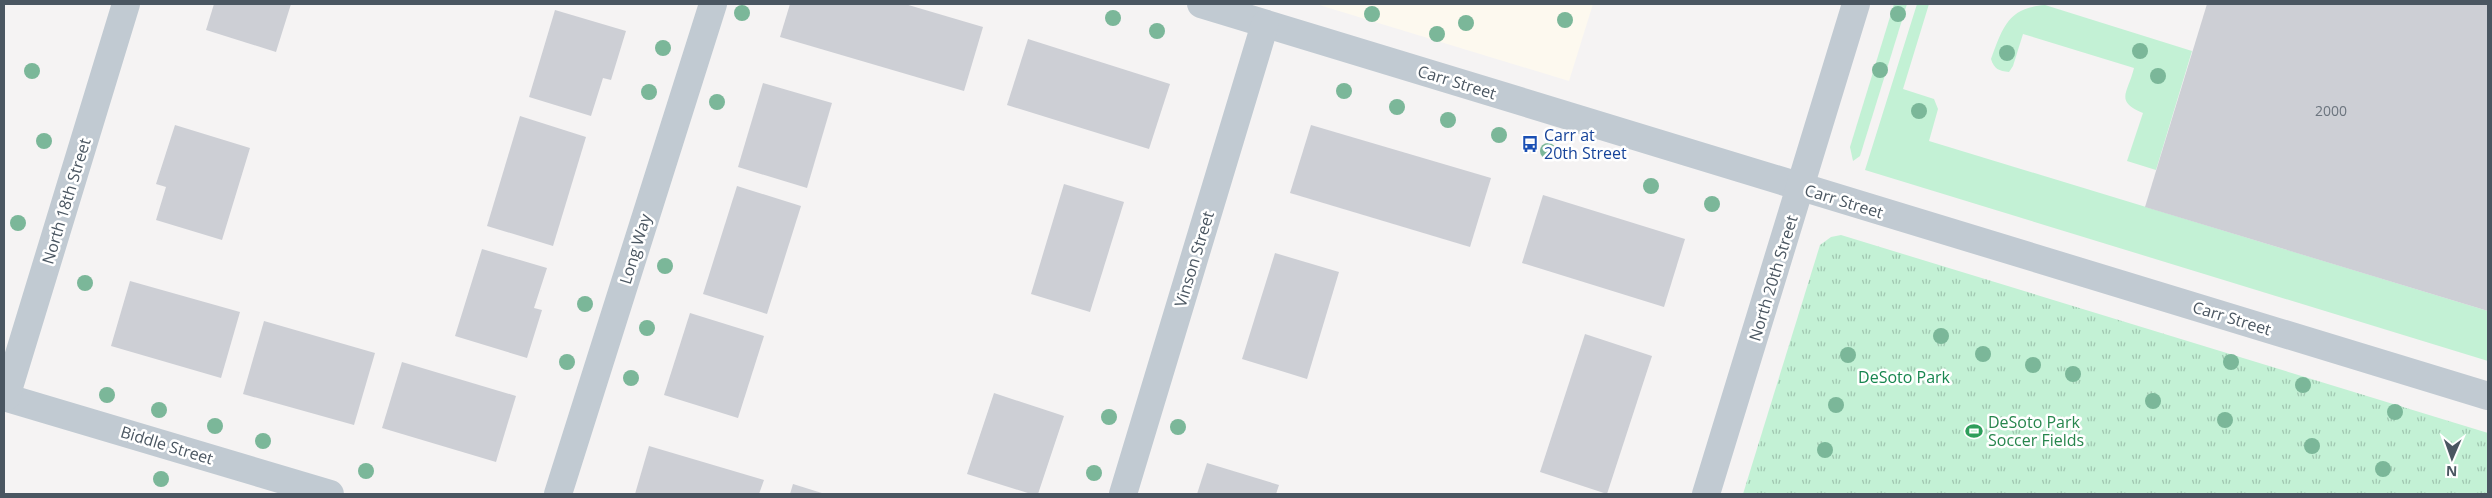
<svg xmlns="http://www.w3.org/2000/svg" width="2492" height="498" viewBox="0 0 2492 498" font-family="'Open Sans',sans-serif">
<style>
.commercial{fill:#fdf9ef}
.green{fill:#c3f1d5}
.park{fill:url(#park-tufts)}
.building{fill:#cdcfd5}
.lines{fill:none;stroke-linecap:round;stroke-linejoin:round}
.minor{stroke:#c1cad2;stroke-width:28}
.tree{fill:#7bb799}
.labels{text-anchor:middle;stroke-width:5;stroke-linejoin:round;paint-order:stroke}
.number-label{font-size:14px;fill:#6b747e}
.street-label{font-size:16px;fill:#4a5661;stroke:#fff}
.transit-label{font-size:16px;fill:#164399;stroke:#fff;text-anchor:start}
.park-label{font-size:16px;fill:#17864f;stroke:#fff}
.leisure-label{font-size:16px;fill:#27864d;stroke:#fff;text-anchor:start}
</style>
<defs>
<pattern id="park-tufts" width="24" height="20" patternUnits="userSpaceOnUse" patternTransform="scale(1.25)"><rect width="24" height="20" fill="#c3f1d5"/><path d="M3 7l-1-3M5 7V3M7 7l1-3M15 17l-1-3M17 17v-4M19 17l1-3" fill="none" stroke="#a0c6b0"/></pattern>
</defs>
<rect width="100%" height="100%" fill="#f5f3f3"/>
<path class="commercial" d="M1316,4h277l-24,77z"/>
<g class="green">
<path d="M1894,4h13l-47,152 -7,5 -3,-14z"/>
<path d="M1917,4h12l-26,85 31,10 4,10 -9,32 559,170v50l-623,-191z"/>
<path d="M2045,5l147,46 -36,119 -29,-9 16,-48c-29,-12 -15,-20 -9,-45l-111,-34 -10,32 -4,6c-10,-1 -15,-3 -18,-13 12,-32 17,-51 54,-54z"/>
</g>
<path class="park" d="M1841,235l647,198v61h-745l77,-249 11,-8z"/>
<g class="building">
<path d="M214,4h77l-15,48 -70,-22z"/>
<path d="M790,4h115l78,23 -19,64 -184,-54z"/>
<path d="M2207,4h281v307l-343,-104z"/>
<path d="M555,10l71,21 -15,49 -8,-2 -12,38 -62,-19z"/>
<path d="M1028,39l142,45 -21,65 -142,-44z"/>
<path d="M763,83l69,20 -25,85 -69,-21z"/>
<path d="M520,116l66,21 -33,109 -66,-20z"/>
<path d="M175,125l75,23 -28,92 -66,-20 10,-33 -10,-3z"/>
<path d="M1311,125l180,53 -21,69 -180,-54z"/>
<path d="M1064,184l60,18 -34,110 -59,-18z"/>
<path d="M737,186l64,20 -34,108 -64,-20z"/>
<path d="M1543,195l142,44 -21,68 -142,-44z"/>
<path d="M482,249l65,19 -13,40 8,2 -15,48 -72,-22z"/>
<path d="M1275,253l64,19 -32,107 -65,-20z"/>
<path d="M130,281l110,31 -19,66 -110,-32z"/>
<path d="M690,313l74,23 -26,82 -74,-23z"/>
<path d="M264,321l111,32 -21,72 -111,-31z"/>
<path d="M1585,334l67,22 -45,138 -67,-22z"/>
<path d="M402,362l114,34 -20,66 -114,-34z"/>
<path d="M994,393l70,23 -26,78h-7l-64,-20z"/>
<path d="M649,446l115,34 -5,14h-124z"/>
<path d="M1207,463l72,22 -3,9h-79z"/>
<path d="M793,484l32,10h-35z"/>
</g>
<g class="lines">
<g class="minor">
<path d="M1201,4l1287,392"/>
<path d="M4,397l326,97"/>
<path d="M6,397l120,-393"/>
<path d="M558,494l155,-490"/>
<path d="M1123,494l142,-470"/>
<path d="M1706,494l150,-490"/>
</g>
</g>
<g class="tree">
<circle cx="742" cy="13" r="8"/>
<circle cx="1372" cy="14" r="8"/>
<circle cx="1898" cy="14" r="8"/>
<circle cx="1113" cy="18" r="8"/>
<circle cx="1565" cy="20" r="8"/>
<circle cx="1466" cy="23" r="8"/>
<circle cx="1157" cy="31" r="8"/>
<circle cx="1437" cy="34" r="8"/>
<circle cx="663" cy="48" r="8"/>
<circle cx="2140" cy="51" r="8"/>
<circle cx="2007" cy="53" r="8"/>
<circle cx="1880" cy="70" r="8"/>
<circle cx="32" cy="71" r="8"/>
<circle cx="2158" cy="76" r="8"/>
<circle cx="1344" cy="91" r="8"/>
<circle cx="649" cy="92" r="8"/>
<circle cx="717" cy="102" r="8"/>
<circle cx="1397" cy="107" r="8"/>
<circle cx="1919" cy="111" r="8"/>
<circle cx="1448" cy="120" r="8"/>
<circle cx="1499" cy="135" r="8"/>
<circle cx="44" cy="141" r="8"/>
<circle cx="1548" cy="151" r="8"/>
<circle cx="1651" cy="186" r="8"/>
<circle cx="1712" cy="204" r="8"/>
<circle cx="18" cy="223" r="8"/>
<circle cx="665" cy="266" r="8"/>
<circle cx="85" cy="283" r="8"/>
<circle cx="585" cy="304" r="8"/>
<circle cx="647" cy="328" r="8"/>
<circle cx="1941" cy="336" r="8"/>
<circle cx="1983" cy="354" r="8"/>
<circle cx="1848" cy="355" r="8"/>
<circle cx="567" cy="362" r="8"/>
<circle cx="2231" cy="362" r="8"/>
<circle cx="2033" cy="365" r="8"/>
<circle cx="2073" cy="374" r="8"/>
<circle cx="631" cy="378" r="8"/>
<circle cx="2303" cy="385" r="8"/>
<circle cx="107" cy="395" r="8"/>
<circle cx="2153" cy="401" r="8"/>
<circle cx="1836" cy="405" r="8"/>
<circle cx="159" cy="410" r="8"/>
<circle cx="2395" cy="412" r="8"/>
<circle cx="1109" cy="417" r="8"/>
<circle cx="2225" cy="420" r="8"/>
<circle cx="215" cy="426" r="8"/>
<circle cx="1178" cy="427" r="8"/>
<circle cx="263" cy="441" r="8"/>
<circle cx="2312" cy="446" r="8"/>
<circle cx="1825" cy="450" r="8"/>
<circle cx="2383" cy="469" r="8"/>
<circle cx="366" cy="471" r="8"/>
<circle cx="1094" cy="473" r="8"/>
<circle cx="161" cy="479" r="8"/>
</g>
<defs>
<g id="bus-bare" transform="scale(1.35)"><path d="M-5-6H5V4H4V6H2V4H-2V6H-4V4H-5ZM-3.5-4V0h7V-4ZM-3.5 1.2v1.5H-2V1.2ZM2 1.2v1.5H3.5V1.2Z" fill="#1a4fb4" stroke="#fff" stroke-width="2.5" paint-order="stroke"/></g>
<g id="stadium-bare" transform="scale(1.35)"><path d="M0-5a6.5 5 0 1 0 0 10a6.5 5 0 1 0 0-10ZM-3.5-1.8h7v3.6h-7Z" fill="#2e9e5b" stroke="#fff" stroke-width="2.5" paint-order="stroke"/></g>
</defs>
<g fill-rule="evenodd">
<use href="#bus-bare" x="1530" y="144"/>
<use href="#stadium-bare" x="1974" y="431"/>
</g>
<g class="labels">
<g class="number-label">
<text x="2331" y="116">2000</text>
</g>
<g class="street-label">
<text transform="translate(1457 82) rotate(17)" y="6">Carr Street</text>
<text transform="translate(66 201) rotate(-73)" y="6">North 18th Street</text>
<text transform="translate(1844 201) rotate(17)" y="6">Carr Street</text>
<text transform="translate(635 249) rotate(-73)" y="6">Long Way</text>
<text transform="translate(1194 259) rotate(-73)" y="6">Vinson Street</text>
<text transform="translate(1773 278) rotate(-73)" y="6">North 20th Street</text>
<text transform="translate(2232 318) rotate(17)" y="6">Carr Street</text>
<text transform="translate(167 445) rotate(17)" y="6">Biddle Street</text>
</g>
<g class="transit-label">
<text x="1544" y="141">Carr at<tspan x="1544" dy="18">20th Street</tspan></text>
</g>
<g class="park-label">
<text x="1904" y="383">DeSoto Park</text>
</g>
<g class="leisure-label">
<text x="1988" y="428">DeSoto Park<tspan x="1988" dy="18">Soccer Fields</tspan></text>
</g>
</g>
<rect width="2492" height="498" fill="none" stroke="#4a5661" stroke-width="10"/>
<g transform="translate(2452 458) rotate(182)" stroke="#ffffff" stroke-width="4" paint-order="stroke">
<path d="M0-4L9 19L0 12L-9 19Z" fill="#4a5661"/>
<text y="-8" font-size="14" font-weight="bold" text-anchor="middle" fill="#4a5661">N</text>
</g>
</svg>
